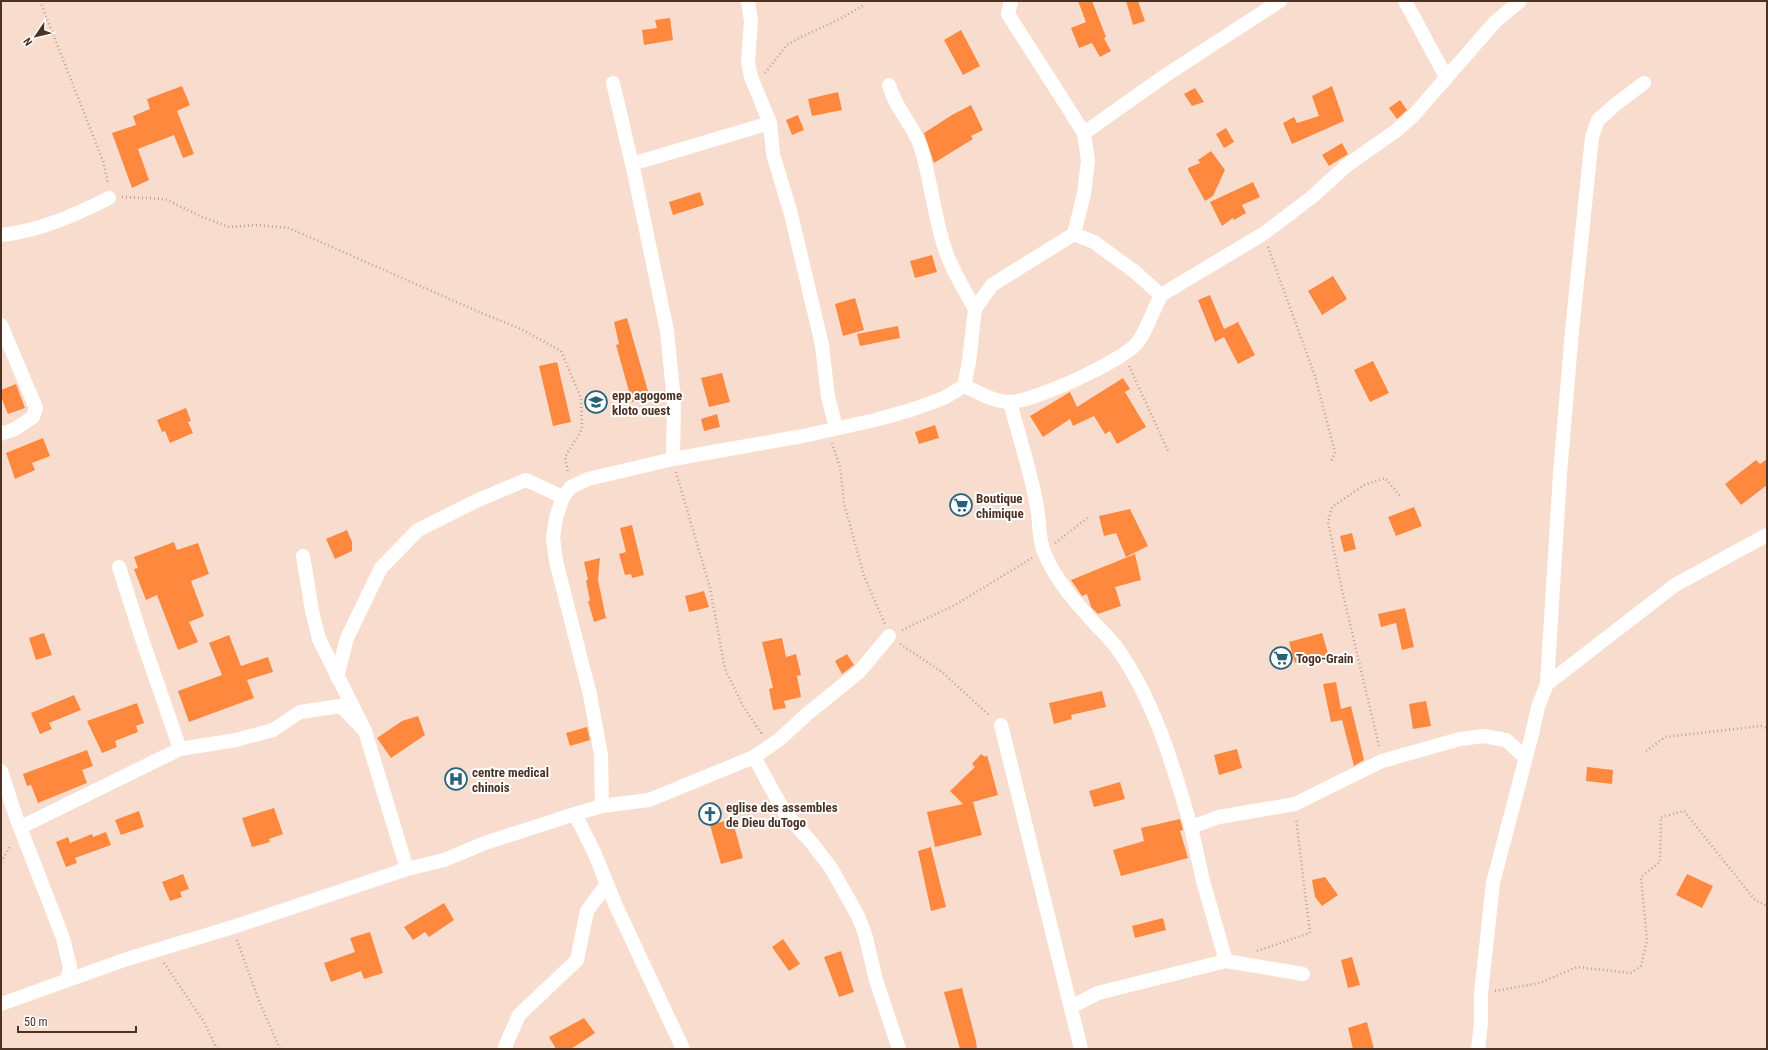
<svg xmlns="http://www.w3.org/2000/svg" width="1768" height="1050" viewBox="0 0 1768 1050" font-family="'Roboto Condensed',sans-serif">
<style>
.building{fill:#ff883f}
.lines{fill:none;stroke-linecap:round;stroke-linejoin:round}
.path{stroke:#bca293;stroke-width:2.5;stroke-dasharray:1 3;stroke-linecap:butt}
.minor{stroke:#fff;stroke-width:14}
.labels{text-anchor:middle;stroke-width:4;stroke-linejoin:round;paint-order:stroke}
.poi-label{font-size:13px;font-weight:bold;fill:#4c3223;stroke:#fff;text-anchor:start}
</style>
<rect width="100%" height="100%" fill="#f8ddce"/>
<g class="building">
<path d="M1078,1h14l14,36 -2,1 7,13 -11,6 -8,-14 -13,5 -8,-20 15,-6z"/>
<path d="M1126,1h12l7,20 -12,4z"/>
<path d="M670,18l3,22 -29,5 -2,-15 15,-2 -2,-8z"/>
<path d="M961,30l19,36 -17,9 -19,-35z"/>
<path d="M182,86l8,19 -13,6 17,43 -11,4 -9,-23 -36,14 11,31 -17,8 -20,-55 24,-8 -3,-9 17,-7 -3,-10z"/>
<path d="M1332,86l12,35 -52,23 -9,-21 11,-6 3,6 22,-7 -7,-20z"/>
<path d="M1195,88l9,14 -12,4 -8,-12z"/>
<path d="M838,92l4,18 -30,6 -4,-17z"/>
<path d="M1400,100l7,10 -10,9 -8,-11z"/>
<path d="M971,105l12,25 -12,6 2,3 -39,24 -10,-30 28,-18z"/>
<path d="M798,115l6,15 -12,5 -6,-15z"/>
<path d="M1226,128l8,14 -10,6 -8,-14z"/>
<path d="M1342,143l6,11 -19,12 -7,-11z"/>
<path d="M1211,151l14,19 -12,26 -8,5 -17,-31v-2l12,-5 -2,-3z"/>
<path d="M1253,182l7,15 -18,8 4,8 -12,7 -1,-2 -11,8 -12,-24z"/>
<path d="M700,192l4,13 -31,10 -4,-13z"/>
<path d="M932,255l5,17 -22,6 -5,-17z"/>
<path d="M1333,276l14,23 -25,16 -14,-24z"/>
<path d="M1210,295l14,34 14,-7 17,33 -17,9 -14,-27 -9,5 -17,-42z"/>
<path d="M855,298l9,32 -21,6 -8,-32z"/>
<path d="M627,318l23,80 -18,4 -16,-57 3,-1 -5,-22z"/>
<path d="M898,326l2,12 -40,8 -3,-12z"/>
<path d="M1373,361l16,32 -19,9 -16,-32z"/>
<path d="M557,362l14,60 -18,4 -14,-60z"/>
<path d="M722,373l8,29 -21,5 -8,-29z"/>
<path d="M1123,378l7,11 -5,3 21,35 -29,17 -7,-13 -5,3 -11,-18 -21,10 -3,-7 -27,18 -13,-21 40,-24 7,15z"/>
<path d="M16,384l9,24 -17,6 -7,-17v-7z"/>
<path d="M186,408l5,13 -3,1 5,11 -23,10 -5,-12 -3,1 -5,-12z"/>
<path d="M717,414l3,13 -16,4 -3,-12z"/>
<path d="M935,425l4,13 -20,6 -4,-12z"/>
<path d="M43,438l7,18 -18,7 3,7 -20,9 -9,-26z"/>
<path d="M1767,459v26l-26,20 -16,-21 31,-24 4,4z"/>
<path d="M1414,507l8,19 -26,10 -8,-19z"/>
<path d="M1130,509l18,37 -22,11 -10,-24 -12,3 -5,-20z"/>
<path d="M632,525l12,50 -12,3 -1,-4 -6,1 -6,-21 7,-2 -6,-24z"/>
<path d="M347,530l5,12v9l-17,8 -9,-20z"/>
<path d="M1352,533l4,16 -12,3 -4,-16z"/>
<path d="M174,542l3,8 21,-7 11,31 -18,7 13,35 -15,6 9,20 -20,8 -21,-55 -11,5 -12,-31 4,-1 -4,-11z"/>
<path d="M1135,554l6,26 -26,7 6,19 -23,8 -7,-7 -4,-13 -5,2 -11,-16z"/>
<path d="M600,558l-2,22 8,38 -12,4 -6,-21h2l-4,-21h2l-4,-18z"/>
<path d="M704,591l5,16 -20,5 -4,-16z"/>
<path d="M1405,608l9,39 -12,3 -6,-27 -15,4 -3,-13z"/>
<path d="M44,633l8,22 -16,5 -7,-22z"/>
<path d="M1322,633l8,27 -17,4 -1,-5 -17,4 -6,-21z"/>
<path d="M229,635l12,31 27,-9 5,15 -26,8 7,18 -65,24 -11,-31 44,-16 -13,-32z"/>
<path d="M782,638l4,19 10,-3 5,21 -4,1 4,21 -17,4 2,7 -13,2 -4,-21 4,-1 -11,-46z"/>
<path d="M847,654l7,11 -12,9 -7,-13z"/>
<path d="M1336,682l5,27 10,-3 13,54 -10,6 -12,-46 -11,2 -8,-38z"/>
<path d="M1102,691l4,16 -35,8 1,4 -18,5 -5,-21z"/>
<path d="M74,695l7,15 -32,13 3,6 -12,5 -9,-21z"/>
<path d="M1426,701l5,25 -18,3 -4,-25z"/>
<path d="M137,703l7,20 -8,3 2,6 -23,9 2,6 -15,6 -15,-32z"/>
<path d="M418,716l7,19 -34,23 -14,-20 25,-17z"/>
<path d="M587,727l3,13 -20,6 -4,-13z"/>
<path d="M1237,749l5,19 -23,7 -5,-20z"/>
<path d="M87,750l6,16 -11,4 5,13 -49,20 -7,-18 -4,1 -4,-12z"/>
<path d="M981,754l4,3 2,-2 11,40 -25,7 9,33 -47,12 -8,-35 36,-8 -13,-13 25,-24 -3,-3z"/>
<path d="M1587,767l26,3 -1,14 -26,-3z"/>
<path d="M1120,782l5,17 -31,8 -5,-16z"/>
<path d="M274,808l9,26 -14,5 1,3 -18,5 -10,-29z"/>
<path d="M139,811l5,16 -23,8 -6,-15z"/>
<path d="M732,819l11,39 -22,6 -11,-39z"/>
<path d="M1180,819l3,11 -3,1 8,27 -67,18 -8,-26 31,-9 -3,-13z"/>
<path d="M106,832l5,13 -36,13 2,5 -11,4 -10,-25 12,-5 2,6 22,-9 1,3z"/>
<path d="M931,847l15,60 -15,4 -13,-60z"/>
<path d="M183,874l6,15 -9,3 2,5 -12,4 -8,-19z"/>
<path d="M1687,874l26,12 -11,22 -26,-13z"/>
<path d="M1325,877l13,18 -16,11 -7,-9 -3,-17z"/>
<path d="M444,903l10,17 -25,17 -4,-5 -12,8 -9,-13z"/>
<path d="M1163,918l3,12 -31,8 -3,-12z"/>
<path d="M370,932l13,41 -19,6 -3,-8 -30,11 -7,-19 31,-11 -5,-14z"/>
<path d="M783,939l17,25 -11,7 -17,-24z"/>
<path d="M841,951l13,41 -15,5 -15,-40z"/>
<path d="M1352,957l8,28 -12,3 -7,-28z"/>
<path d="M962,988l14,53 1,8h-17l-16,-57z"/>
<path d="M584,1018l11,15 -24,16h-15l-7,-12z"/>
<path d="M1367,1022l7,27h-21l-5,-21z"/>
</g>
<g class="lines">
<g class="path">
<path d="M40,1l63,160 5,22"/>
<path d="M765,73l22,-28 14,-8 37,-17 26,-15"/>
<path d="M122,197l43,2 35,17 29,11 28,-2 32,3 190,84 42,17 40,22 20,47 1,31 -17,28 3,16"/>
<path d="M1268,247l47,129 20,76 -4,10"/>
<path d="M1129,366l40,87"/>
<path d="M832,443l8,24 4,36 20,73 21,48"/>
<path d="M676,472l34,116 15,81 18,37 18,27 -1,2"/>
<path d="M1055,543l35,-27"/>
<path d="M902,630l53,-25 77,-47"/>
<path d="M900,644l42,28 48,44"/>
<path d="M1379,746l-37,-156 -14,-68 4,-15 32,-22 21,-7 16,19"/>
<path d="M1646,751l19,-14 96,-11 6,2"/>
<path d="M1,862l10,-17"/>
<path d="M237,940l22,61 21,48"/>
<path d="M1257,951l53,-18 -14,-115"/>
<path d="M164,963l40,59 13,27"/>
<path d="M1495,991l45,-8 37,-16 54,6 10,-7 6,-25 -6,-64 19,-15 1,-45 23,-6 71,89 12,6"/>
</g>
<g class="minor">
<path d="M748,1l3,20 -3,41 3,15 19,46 3,31 18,60 31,131 6,52 8,30"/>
<path d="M1405,1l41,76"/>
<path d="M613,83l22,94 32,154 7,70 -1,58"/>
<path d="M889,85c6,24 25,40 32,63 10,33 13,68 24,101 7,22 19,40 30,60"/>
<path d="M1084,133l82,-58 114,-74"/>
<path d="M632,164l138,-41"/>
<path d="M1074,234l20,8 41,30 26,23 102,-61 49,-37 34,-31 51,-36 16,-14 82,-94 25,-21"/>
<path d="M1,235c39,-4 74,-20 108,-37"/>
<path d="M1,325l35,83 -3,9 -18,12 -14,5"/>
<path d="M964,386c14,6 30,16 46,16 25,-1 113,-41 128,-60 7,-9 17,-35 23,-47"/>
<path d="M1010,402c9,35 21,70 27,105 3,15 1,31 7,45 11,28 33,52 53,74 7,7 14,14 20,22 38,54 56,117 74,179"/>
<path d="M303,556l9,55 7,28 46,92 42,138"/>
<path d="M119,567l22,69 39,113"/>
<path d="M337,677l10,-39 34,-70 37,-38 60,-30 48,-20 37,17"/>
<path d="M1547,684l128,-99 92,-50"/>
<path d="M1001,725l80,324"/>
<path d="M754,757l31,56 26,29 20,26 27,48 7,18 11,46 23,69"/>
<path d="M1,771l15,46 47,121 7,29 -3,13"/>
<path d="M602,806l-1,-51 -11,-60 -34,-134 -3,-23 3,-20 7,-21 8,-10 17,-8 85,-20 130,-23 72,-16 36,-10 33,-12 20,-12 5,-24 6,-53 17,-24 82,-51 10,-40 4,-34 -4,-27 -76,-119 3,-13"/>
<path d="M575,814l19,38 22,54 67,143"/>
<path d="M21,827l159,-78 56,-9 37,-10 27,-18 41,-6 24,25"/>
<path d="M1226,961l-23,-80 -12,-54 28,-10 76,-13 87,-43 78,-22 24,-3 22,4 19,17"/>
<path d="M1,1004l126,-45 106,-32 174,-58 37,-9 41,-17 90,-29 27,-8 47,-6 105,-43 26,-18 27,-25 52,-42 30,-36"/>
<path d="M1071,1007l27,-14 128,-32 77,13"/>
<path d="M506,1049l-1,-2 14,-32 58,-55 10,-49 20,-27"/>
<path d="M1478,1049l3,-26v-29l12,-111 39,-149 6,-27 9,-23 13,-210 12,-143 20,-194 6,-17 18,-16 28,-21"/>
</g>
</g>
<defs>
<g id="school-ring" transform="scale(1.15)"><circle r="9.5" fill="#fff" stroke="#27617a" stroke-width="1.5"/><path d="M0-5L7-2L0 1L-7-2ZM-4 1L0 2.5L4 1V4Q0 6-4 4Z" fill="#27617a"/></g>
<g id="supermarket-ring" transform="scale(1.15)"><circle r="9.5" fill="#fff" stroke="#27617a" stroke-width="1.5"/><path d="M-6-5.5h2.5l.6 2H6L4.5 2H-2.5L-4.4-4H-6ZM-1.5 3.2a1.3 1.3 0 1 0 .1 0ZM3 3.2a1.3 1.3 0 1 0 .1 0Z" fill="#27617a"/></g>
<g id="hospital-ring" transform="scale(1.15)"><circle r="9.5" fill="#fff" stroke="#27617a" stroke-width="1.5"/><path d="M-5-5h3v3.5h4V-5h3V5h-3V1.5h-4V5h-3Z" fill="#27617a"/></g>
<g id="church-ring" transform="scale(1.15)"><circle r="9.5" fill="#fff" stroke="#27617a" stroke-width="1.5"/><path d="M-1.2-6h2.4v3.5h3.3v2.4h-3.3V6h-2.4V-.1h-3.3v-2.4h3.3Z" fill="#27617a"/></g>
</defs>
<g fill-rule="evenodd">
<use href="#school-ring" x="596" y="402"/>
<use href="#supermarket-ring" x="961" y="505"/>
<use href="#supermarket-ring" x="1281" y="658"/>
<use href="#hospital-ring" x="456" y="779"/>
<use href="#church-ring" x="710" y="814"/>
</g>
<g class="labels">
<g class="poi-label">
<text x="612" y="400">epp agogome<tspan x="612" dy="15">kloto ouest</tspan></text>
<text x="976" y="503">Boutique<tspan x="976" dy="15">chimique</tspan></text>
<text x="1296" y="663">Togo-Grain</text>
<text x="472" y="777">centre medical<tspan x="472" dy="15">chinois</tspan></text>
<text x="726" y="812">eglise des assembles<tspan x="726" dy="15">de Dieu duTogo</tspan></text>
</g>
</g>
<rect width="1768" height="1050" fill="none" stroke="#4c3223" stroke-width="4"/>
<g transform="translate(36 36) rotate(235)" stroke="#ffffff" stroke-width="3" paint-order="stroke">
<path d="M0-3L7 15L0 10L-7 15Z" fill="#4c3223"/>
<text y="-6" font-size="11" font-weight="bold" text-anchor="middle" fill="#4c3223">N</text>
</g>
<path d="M18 1026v6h118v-6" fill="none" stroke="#4c3223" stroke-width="2"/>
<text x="24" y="1026" font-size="12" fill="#4c3223" stroke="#ffffff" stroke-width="3" paint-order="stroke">50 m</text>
</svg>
